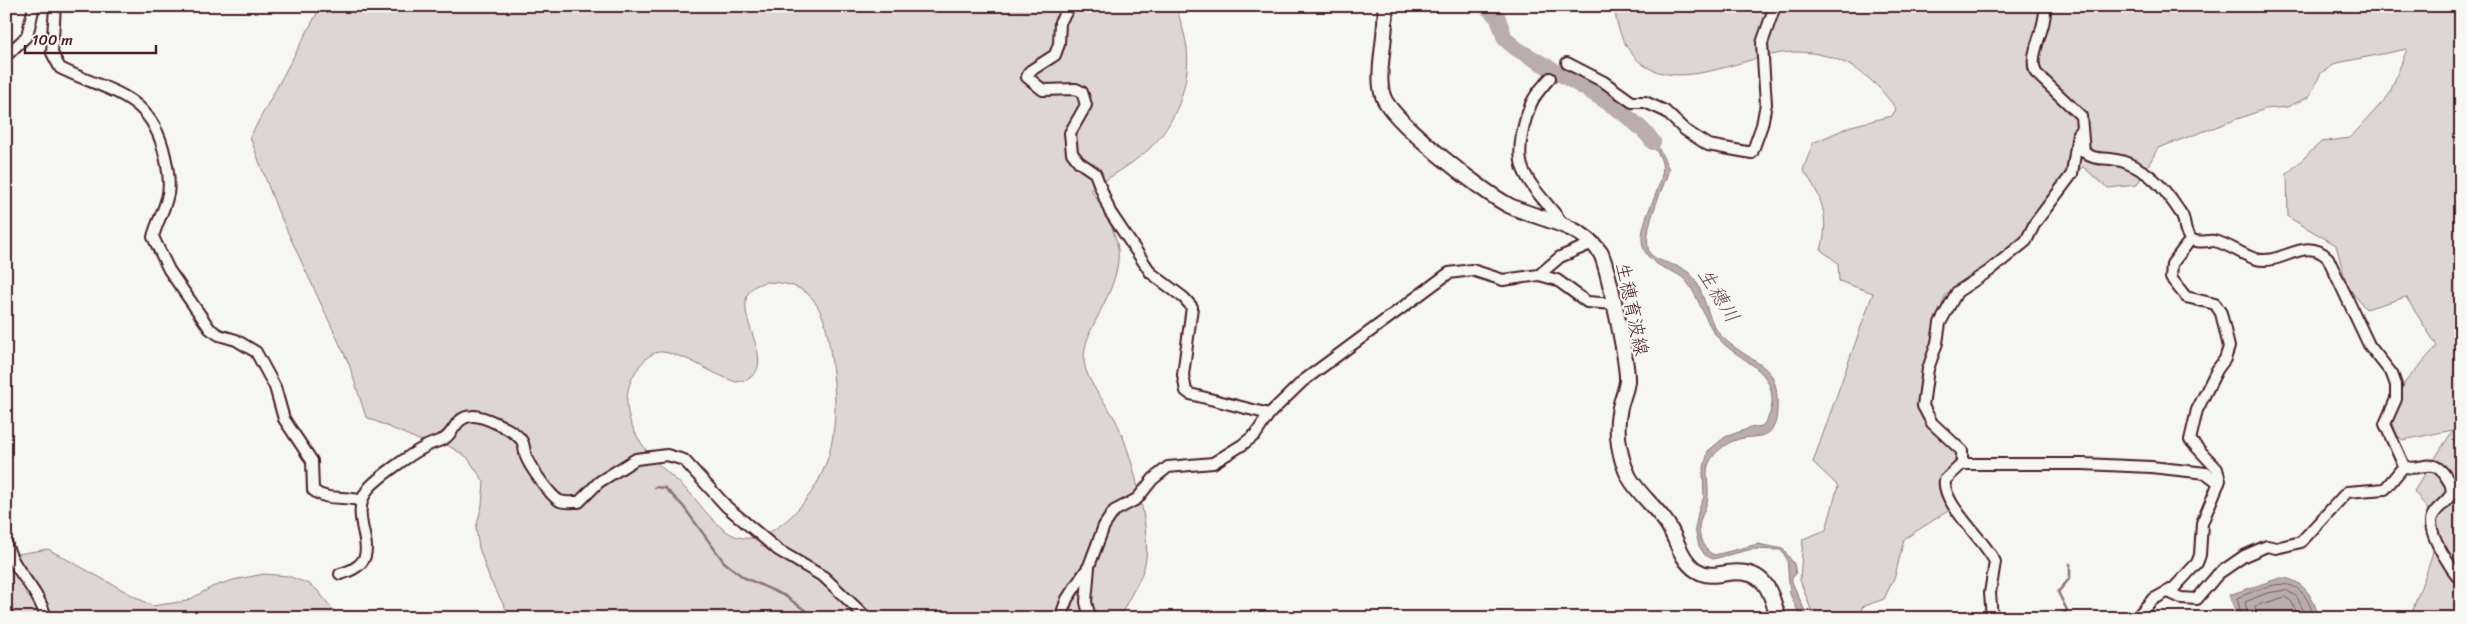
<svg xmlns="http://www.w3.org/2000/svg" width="2467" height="624" viewBox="0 0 2467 624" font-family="Sriracha,'Klee One',sans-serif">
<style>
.green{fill:#ddd6d5;stroke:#947a80;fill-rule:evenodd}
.water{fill:#bbadae;stroke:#8e747a}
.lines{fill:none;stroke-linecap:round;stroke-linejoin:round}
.shore{stroke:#77585f;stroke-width:1}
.stream{stroke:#8e747a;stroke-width:2.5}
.river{stroke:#bbadae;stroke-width:16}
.minor-casing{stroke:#4a1f2b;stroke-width:14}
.secondary-casing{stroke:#4a1f2b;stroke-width:18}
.minor{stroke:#f6f6f2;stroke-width:10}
.secondary{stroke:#f6f6f2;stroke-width:14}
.labels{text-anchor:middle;stroke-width:4.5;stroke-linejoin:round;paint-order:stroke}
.street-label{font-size:19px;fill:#4a1f2b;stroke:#f6f6f2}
.water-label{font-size:20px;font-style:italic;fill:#6c4a52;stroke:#f6f6f2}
</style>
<rect width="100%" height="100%" fill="#f6f6f2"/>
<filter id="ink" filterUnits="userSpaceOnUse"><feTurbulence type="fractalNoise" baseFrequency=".02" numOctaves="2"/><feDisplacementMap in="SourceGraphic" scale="10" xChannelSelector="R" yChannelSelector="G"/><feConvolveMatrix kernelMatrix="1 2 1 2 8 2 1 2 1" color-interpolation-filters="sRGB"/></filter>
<g filter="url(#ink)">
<g class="green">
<path d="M321,6h855c4,14 9,28 11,42 4,35 -12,78 -39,102 -17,15 -38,27 -57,39 8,15 19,31 24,47 10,28 -5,55 -17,80 -7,14 -14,26 -14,43 1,22 21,42 31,60 16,30 35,106 31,140 -3,21 -19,39 -26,59h-609l-21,-38 -11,-32 -3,-20 6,-23 2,-23 -17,-25 -25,-15 -23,-2 -53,-23 -17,-53 -72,-155 -27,-72zM765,282c16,0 35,3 46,15 15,18 17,38 20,60 9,63 6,118 -44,163 -12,10 -27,20 -44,18 -23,-3 -40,-31 -54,-46 -17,-17 -37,-30 -49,-51 -17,-26 -19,-55 3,-79 5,-6 12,-11 20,-10 25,3 48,22 73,30 52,-8 -4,-63 13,-90 3,-6 11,-8 16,-10z"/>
<path d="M1614,6h847v612h-50c6,-30 31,-68 22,-97 -4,-11 -12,-21 -19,-30l39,-61 -50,10 -7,-5 -4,-16 13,-37 32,-36 -31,-49 -40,12 -19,-23 -11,-41 -48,-28 -1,-43 34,-32 29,-4 39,-43 18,-46 -70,14 -16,10 -12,24 -22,10 -22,2 -107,39 -21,37 -29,3 -25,-21 -26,18 -24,32 -12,24 -34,27 -30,17 -12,11 -23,75 -5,30 6,19 33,32 -2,11 -16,20 13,26 -47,30 -9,37 -11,23 -22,8 -1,11h-47l-14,-38 3,-41 23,-9 12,-44 -25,-24 60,-169 -34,-12 -1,-18 -17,-13c9,-31 1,-55 -18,-80l10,-27 38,-17 41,-10 4,-7c-24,-35 -56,-57 -101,-57 -45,0 -113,43 -154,11 -18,-15 -24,-35 -27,-57z"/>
<path d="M48,549l104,57 35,-5 25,-14 21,-7 31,-6 24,2 21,8 8,6 23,28h-334v-62z"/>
</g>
<g class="water">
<path d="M1637,121l14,12 18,36c-6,22 -29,63 -19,85 11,10 26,9 38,18 15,11 18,44 30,60 13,18 47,30 55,46 5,12 5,29 3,42 -5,22 -24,14 -40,20 -10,3 -21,12 -26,21 -6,10 -1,23 -2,34 0,11 -8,21 -9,32 0,11 5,25 16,28l43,-11 25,5 11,15 2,10 -4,4v4l16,36h-7l-11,-24 -3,-35 -6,-9 -29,-1 -39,10 -8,-4 -6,-9 -4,-17 4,-21 5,-11 -1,-25 5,-21 17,-14 25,-9 12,-2c7,-7 9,-14 10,-24 2,-37 -39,-42 -57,-68 -11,-15 -19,-45 -32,-56 -11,-9 -26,-10 -35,-22 -21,-24 20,-69 14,-93 -2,-12 -20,-27 -25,-42z"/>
<path d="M2280,578c22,0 34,19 39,40h-81l-9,-23z"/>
</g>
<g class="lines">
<g class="shore">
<path d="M2242,618l-5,-20c34,-14 65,-29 77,20"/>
<path d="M2249,618l-4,-16 22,-9 19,-3 11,7 10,21"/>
<path d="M2256,618l-1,-12 30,-9 6,4 9,17"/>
</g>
<g class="stream">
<path d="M655,487l10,1 18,18 41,56 19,15 42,19 31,22"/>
<path d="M2059,618l8,-8 -9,-18 12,-14v-14"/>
</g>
<path class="river" d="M1486,6l12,12 7,21 12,10c36,22 114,60 136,93"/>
<g class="minor-casing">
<g id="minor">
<path d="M55,6l-3,47 8,15c50,25 91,24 105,88 3,13 6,29 2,42 -3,13 -11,26 -14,39l16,33 41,59 9,6 17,5 20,12 19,35 9,32 28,42 1,29c14,12 33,5 49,11"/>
<path d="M1070,6l-10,16 -1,22 -4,11 -25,16 -3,6 16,13 33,-1 6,3 4,13 -16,28 2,20 7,9 16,11 15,39 41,61 33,25 8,9 -9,68 3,16 4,3 79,20"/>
<path d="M2045,6c2,23 -18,49 -9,67l45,43 3,36c11,9 19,5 32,8 9,1 20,7 28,12 15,9 28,28 38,43 4,8 1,17 9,24 7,5 16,1 23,2 15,3 28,14 42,18 26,7 49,-24 72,-1l41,87 23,29 4,11v14l-11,25 19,42c11,6 24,-5 34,2 4,3 8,8 10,12 14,20 -17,25 -17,42 0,17 20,46 30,59"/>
<path d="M6,56l21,-20 7,-30"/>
<path d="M1567,63l37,19 28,20h13l20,9 20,19 23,15 44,8 10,-28 4,-21 -4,-61 13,-37"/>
<path d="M1550,78c-7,8 -15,16 -19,26 -7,17 -15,47 -8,65 9,22 29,38 41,57"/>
<path d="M1539,275l18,5 30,22 27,2"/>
<path d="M1962,464h121l68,3 55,6 13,10"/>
<path d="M6,542c6,28 33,47 40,76"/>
<path d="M1089,567l-3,35 4,16"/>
<path d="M340,574c54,-15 3,-51 28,-85 8,-10 43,-35 55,-41 6,-4 14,-6 21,-9 11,-7 11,-22 28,-23 11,-1 44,15 50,25 3,5 2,13 5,18 4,9 24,38 33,42 5,2 13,1 19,1l20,-20 37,-23 31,-4 17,5 43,47 51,43 46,27 43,41"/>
<path d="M2168,592l13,6 16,1 21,-25 26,-18 23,-10 9,2 25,-6 46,-50 38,-3 19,-23"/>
<path d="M1063,618v-8l4,-11 22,-33 15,-40 10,-15 23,-12 16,-20 15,-12 45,-4 29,-18 14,-11 13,-20 34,-33 146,-108 23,-3 31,10 36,-5 21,-18 33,-14"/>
<path d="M1992,618l-2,-25 5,-31c-10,-22 -54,-59 -50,-82l17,-16v-13l-30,-28 -9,-17 5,-37 9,-26 3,-20 17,-31 32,-21 37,-30 9,-18 37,-49 6,-41"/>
<path d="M2136,618l16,-18 22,-12 23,-25 3,-8 2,-32 18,-43 -3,-11 -27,-29 7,-30 20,-40 8,-11 4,-12 -8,-34 -6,-9 -29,-7 -15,-19 1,-14 19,-25"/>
</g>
</g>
<g class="secondary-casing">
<path id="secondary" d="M1385,6c3,27 -10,67 -2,90 7,24 102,98 127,110 30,14 69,17 90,46 8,13 28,113 27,129 -1,11 -7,21 -8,32 -4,20 1,46 10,64 10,18 28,31 39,48 9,15 13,35 28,45 11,7 19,5 31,3 36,-5 43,14 51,45"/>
</g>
<use href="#minor" class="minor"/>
<use href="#secondary" class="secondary"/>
</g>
</g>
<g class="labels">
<g class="street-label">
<text transform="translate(1633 309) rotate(78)" y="7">生穂育波線</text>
</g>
<g class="water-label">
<text transform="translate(1719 295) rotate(58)" y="7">生穂川</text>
</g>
</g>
<rect width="2467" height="624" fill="none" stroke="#f6f6f2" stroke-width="25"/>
<rect x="12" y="12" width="2442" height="599" fill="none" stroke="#4a1f2b" stroke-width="2" filter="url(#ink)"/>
<path d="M25 45v8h131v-8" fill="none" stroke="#4a1f2b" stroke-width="2.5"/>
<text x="32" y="45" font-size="15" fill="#4a1f2b" stroke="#f6f6f2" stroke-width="4" paint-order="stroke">100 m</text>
</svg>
